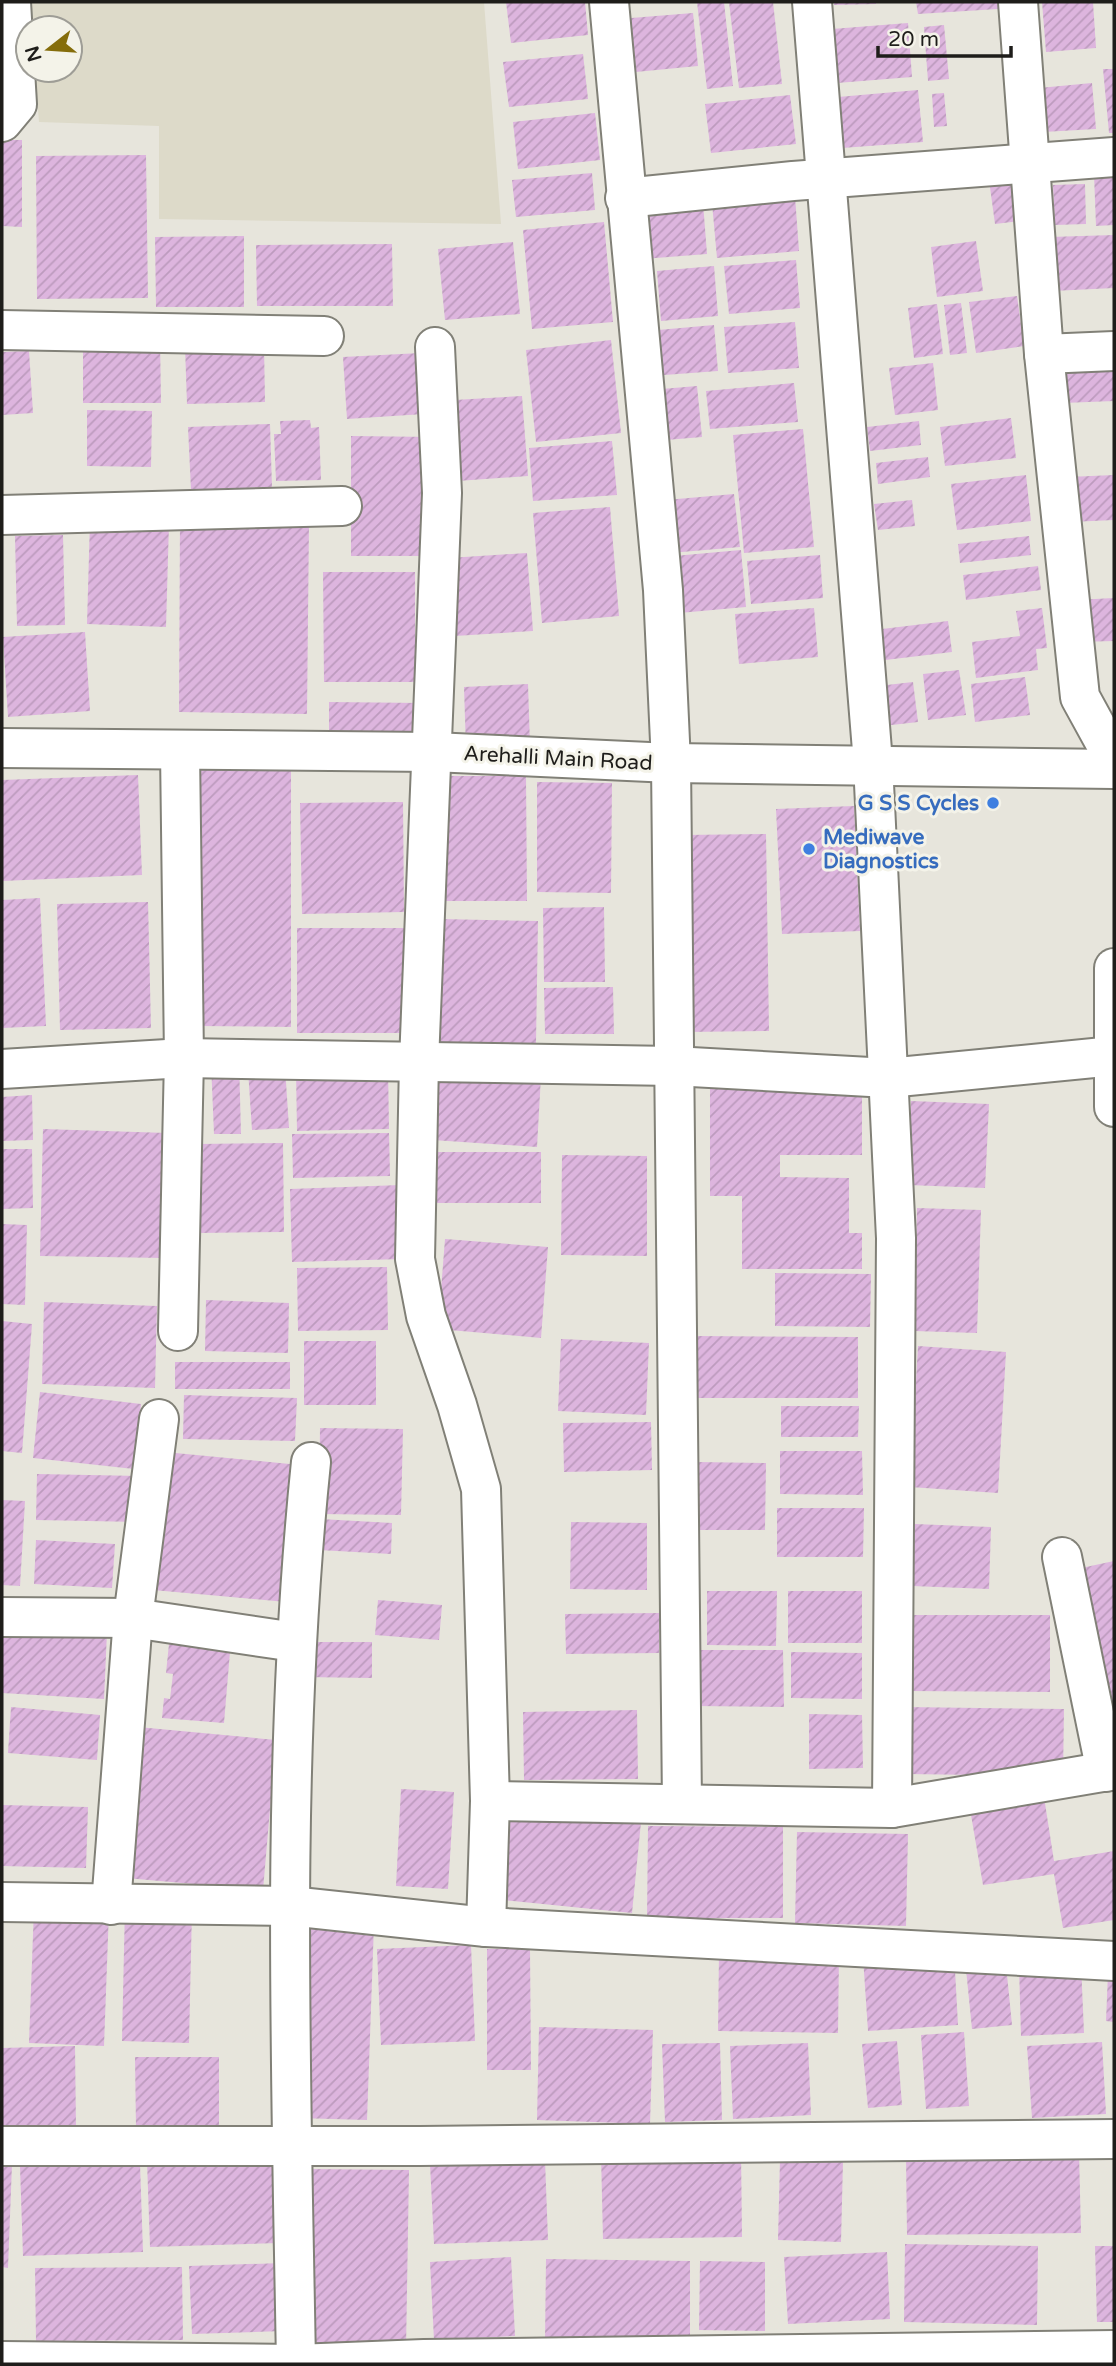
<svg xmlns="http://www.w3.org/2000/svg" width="1116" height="2366" viewBox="0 0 1116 2366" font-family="'Varela Round',sans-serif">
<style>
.built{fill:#dddac9}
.building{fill:url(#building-hatch)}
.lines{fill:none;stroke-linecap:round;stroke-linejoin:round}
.street-casing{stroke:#818077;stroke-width:42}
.secondary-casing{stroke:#818077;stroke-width:42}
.street{stroke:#fff;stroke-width:38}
.secondary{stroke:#fff;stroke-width:38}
.shop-dot{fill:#3f7fe0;stroke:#f4f3e9;stroke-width:2.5}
.labels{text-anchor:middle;stroke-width:6;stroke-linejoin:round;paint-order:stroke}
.street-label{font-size:21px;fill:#1e1d1a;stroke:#f4f3e9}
.shop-label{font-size:21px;font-weight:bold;fill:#366cbe;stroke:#f4f3e9;text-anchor:end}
</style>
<defs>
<pattern id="building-hatch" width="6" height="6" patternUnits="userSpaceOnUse" patternTransform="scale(1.75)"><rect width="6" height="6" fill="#ddb5de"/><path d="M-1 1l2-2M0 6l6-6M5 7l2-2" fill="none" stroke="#bd9bbe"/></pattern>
</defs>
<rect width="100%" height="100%" fill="#e7e5dc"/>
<path class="built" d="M30,2h454l17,222 -342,-5v-93l-120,-4 -4,-52h35v-42h-38z"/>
<g class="building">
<path d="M506,2h79l3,33 -77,8z"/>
<path d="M697,2h27l9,84 -26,3z"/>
<path d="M729,2h44l9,82 -43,4z"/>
<path d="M834,2h42v2l-42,1z"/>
<path d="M916,2h82v7l-80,5z"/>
<path d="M1042,2h51l3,46 -50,4z"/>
<path d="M693,13l5,53 -73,7 -6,-54z"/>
<path d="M908,23l4,54 -75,6 -5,-54z"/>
<path d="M944,25l5,54 -21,2 -4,-54z"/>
<path d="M583,54l5,45 -79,8 -6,-45z"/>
<path d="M1103,69h11v64h-5z"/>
<path d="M1092,83l4,46 -53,3 -4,-44z"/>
<path d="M918,90l5,52 -81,6 -4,-51z"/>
<path d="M944,93l3,33 -13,1 -2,-33z"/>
<path d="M790,95l6,49 -85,9 -6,-49z"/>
<path d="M595,113l5,47 -82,9 -5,-47z"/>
<path d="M2,140h20v87l-20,-1z"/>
<path d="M146,155l2,143 -111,1 -1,-143z"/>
<path d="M592,173l3,37 -79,7 -4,-37z"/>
<path d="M1094,174h20v51l-18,1z"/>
<path d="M1014,177l5,44 -24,3 -6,-44z"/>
<path d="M1085,184l1,40 -31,1 -2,-40z"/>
<path d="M795,196l4,55 -82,7 -5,-55z"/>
<path d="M703,203l4,51 -64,5 -5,-50z"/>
<path d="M604,222l9,100 -81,7 -9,-99z"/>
<path d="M1114,235v53l-62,3 -2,-54z"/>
<path d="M244,236v71h-88l-1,-70z"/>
<path d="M976,241l7,50 -46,6 -6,-50z"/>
<path d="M513,242l7,72 -75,6 -7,-71z"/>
<path d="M392,244l1,62h-136l-1,-61z"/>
<path d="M796,260l4,48 -71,6 -5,-48z"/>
<path d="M714,266l4,50 -57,5 -4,-50z"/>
<path d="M1017,296l7,50 -48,7 -7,-51z"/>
<path d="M961,303l6,50 -17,2 -6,-50z"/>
<path d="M937,304l6,50 -29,4 -6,-50z"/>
<path d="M795,322l4,46 -71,5 -4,-46z"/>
<path d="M714,325l4,46 -67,5 -4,-45z"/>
<path d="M83,339h77l1,64h-78z"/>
<path d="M611,340l10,93 -85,9 -10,-92z"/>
<path d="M264,345l1,57 -78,2 -2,-58z"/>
<path d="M29,351l4,62 -31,2v-63z"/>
<path d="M421,353l3,61 -77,5 -4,-62z"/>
<path d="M1114,356v45l-51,2 -1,-44z"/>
<path d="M933,363l5,47 -43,5 -6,-47z"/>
<path d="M794,383l4,39 -88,7 -4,-38z"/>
<path d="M697,386l5,51 -48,4 -4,-51z"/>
<path d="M522,396l6,80 -85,6 -5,-81z"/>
<path d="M87,410l65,1 -1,56 -64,-1z"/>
<path d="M1011,418l5,40 -71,8 -5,-39z"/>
<path d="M310,420l1,8 8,-1 2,53 -45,1 -2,-47h7l-1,-13z"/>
<path d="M919,421l2,24 -51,6 -3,-24z"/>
<path d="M270,424l2,63 -81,3 -3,-63z"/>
<path d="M803,429l11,118 -70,6 -11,-118z"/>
<path d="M351,436l83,1 -1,119h-82z"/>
<path d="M612,441l5,54 -84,6 -4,-53z"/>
<path d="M928,457l2,20 -52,7 -2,-21z"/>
<path d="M1026,475l5,46 -74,9 -6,-46z"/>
<path d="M1114,475v45l-44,2 -2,-45z"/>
<path d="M734,494l6,53 -70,6 -4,-53z"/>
<path d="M912,500l3,26 -37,4 -4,-26z"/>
<path d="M610,507l9,109 -77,7 -9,-110z"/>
<path d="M90,520l79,3 -3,104 -79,-3z"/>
<path d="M180,520l129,1 -2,193 -128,-2z"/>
<path d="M63,535l2,90 -48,1 -2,-90z"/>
<path d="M1029,536l2,19 -71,8 -2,-19z"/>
<path d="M741,550l5,57 -78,7 -5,-57z"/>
<path d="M527,553l6,78 -78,5 -6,-78z"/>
<path d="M820,555l3,43 -72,6 -4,-43z"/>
<path d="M1038,566l3,24 -75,10 -3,-25z"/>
<path d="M323,572h92v110h-91z"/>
<path d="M1114,598v43l-36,1 -2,-42z"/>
<path d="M814,608l4,49 -79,7 -4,-50z"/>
<path d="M1042,608l5,40 -11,1 2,21 -62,8 -4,-36 48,-6 -4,-25z"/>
<path d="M948,621l4,31 -75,9 -3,-31z"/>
<path d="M85,632l5,79 -82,6 -5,-80z"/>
<path d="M959,670l7,45 -38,5 -5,-46z"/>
<path d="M1025,677l5,38 -55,7 -4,-38z"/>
<path d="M913,682l5,40 -35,4 -5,-40z"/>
<path d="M528,684l2,62 -64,3 -2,-62z"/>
<path d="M329,702l93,1v40h-93z"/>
<path d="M199,770l92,1v256l-93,-1z"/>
<path d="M138,775l4,100 -140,6v-101z"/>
<path d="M437,776h89l1,125h-89z"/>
<path d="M537,782l75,1 -1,110 -74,-1z"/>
<path d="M403,802l1,110 -102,2 -2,-111z"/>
<path d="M854,806l6,125 -78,3 -6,-125z"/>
<path d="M766,834l3,197 -82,1 -3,-197z"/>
<path d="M40,898l6,128 -44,2v-128z"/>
<path d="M148,902l3,126 -91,2 -3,-126z"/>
<path d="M604,907l1,75h-61l-1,-74z"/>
<path d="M440,919l98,2 -2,122 -97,-1z"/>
<rect x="297" y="928" width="114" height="105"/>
<path d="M613,987l1,47h-69l-1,-46z"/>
<path d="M239,1061l2,73h-27l-3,-72z"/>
<path d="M285,1067l4,61 -37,2 -4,-60z"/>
<path d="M388,1068l1,61 -92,2 -1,-62z"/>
<path d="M437,1070l104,6 -4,71 -104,-7z"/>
<path d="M710,1089l152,1v65h-82v22l69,1v55h13v36h-120v-73h-32z"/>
<path d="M32,1095l1,45 -31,1v-44z"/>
<path d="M911,1101l78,3 -4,84 -77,-3z"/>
<path d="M43,1129l124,4 -3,125 -124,-2z"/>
<path d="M389,1133l1,43 -97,2 -1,-44z"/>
<path d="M283,1143l1,89 -85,1 -1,-89z"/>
<path d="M2,1149h30l1,59 -31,1z"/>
<rect x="434" y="1152" width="107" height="51"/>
<path d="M562,1155l85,1v100l-86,-1z"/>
<path d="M401,1185l3,74 -112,3 -2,-73z"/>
<path d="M917,1208l64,2 -4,123 -63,-2z"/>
<path d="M2,1224l25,1 -2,80 -23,-1z"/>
<path d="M445,1239l103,8 -7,91 -103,-9z"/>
<path d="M387,1267l1,63 -90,1 -1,-63z"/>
<path d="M775,1273l96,1 -1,53 -95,-1z"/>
<path d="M206,1300l83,3 -1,50 -83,-2z"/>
<path d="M44,1302l113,4 -2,82 -113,-4z"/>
<path d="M2,1321l30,3 -10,129 -20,-2z"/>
<path d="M693,1336l165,1v61h-165z"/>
<path d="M561,1339l88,4 -3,72 -88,-4z"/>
<rect x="304" y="1341" width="72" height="64"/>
<path d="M918,1346l88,6 -8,141 -88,-6z"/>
<rect x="175" y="1362" width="115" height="27"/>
<path d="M40,1392l101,12 -7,65 -101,-11z"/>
<path d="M184,1395l113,3 -2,43 -112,-2z"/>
<path d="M781,1406h78l-1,31h-77z"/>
<path d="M651,1422l1,48 -88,2 -1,-49z"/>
<path d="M320,1428l83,1 -2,86 -82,-1z"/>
<path d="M780,1451h82l1,44 -83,-1z"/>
<path d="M165,1452l135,13 -14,137 -133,-12z"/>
<path d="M696,1462l70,1 -1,67h-68z"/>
<path d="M37,1474l103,2v46l-104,-2z"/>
<path d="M2,1500l23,1 -5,85 -18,-1z"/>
<path d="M777,1508h87l-1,49h-86z"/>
<path d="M320,1519l72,4 -1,31 -72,-4z"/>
<path d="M571,1522l76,1v67l-77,-1z"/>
<path d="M914,1524l77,3 -2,62 -77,-3z"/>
<path d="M36,1540l79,4 -3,44 -78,-4z"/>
<path d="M1114,1561v142l-11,3 -31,-136z"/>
<path d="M707,1591h70l-1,55 -69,-1z"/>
<rect x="788" y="1591" width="74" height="52"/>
<path d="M378,1600l64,5 -3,35 -64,-5z"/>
<path d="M659,1613v40l-93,1 -1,-40z"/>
<path d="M909,1615h141v77l-142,-1z"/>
<path d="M2,1626l105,6 -3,67 -102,-6z"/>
<path d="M170,1634l61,6 -7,83 -62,-5 2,-20 6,1 3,-25 -7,-1z"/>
<path d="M303,1642h69v36l-70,-1z"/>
<path d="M694,1650h89l1,57 -89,-1z"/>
<path d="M791,1652l71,1v46l-71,-1z"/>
<path d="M11,1707l89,8 -3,45 -89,-7z"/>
<path d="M905,1707l159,2 -1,67 -158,-2z"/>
<path d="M637,1710l1,69 -114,1 -1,-68z"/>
<path d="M809,1714l53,1 1,53 -54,1z"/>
<path d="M138,1727l138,13 -13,150 -137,-12z"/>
<path d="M401,1789l53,3 -6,97 -52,-3z"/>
<path d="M1044,1797l10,64 60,-10v69l-51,8 -9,-54 -71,11 -13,-76z"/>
<path d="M2,1805l86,2 -2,61 -84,-2z"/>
<path d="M502,1807l139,15 -9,91 -139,-14z"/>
<path d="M648,1826l135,1v91h-136z"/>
<path d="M797,1832l111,2 -2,92 -111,-3z"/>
<path d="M125,1906l67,3 -3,134 -67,-2z"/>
<path d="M34,1908l75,2 -5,136 -75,-3z"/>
<path d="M303,1921l71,3 -7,196 -70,-2z"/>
<path d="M471,1945l4,96 -94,4 -4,-96z"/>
<path d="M487,1949h43l1,121h-44z"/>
<path d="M719,1952l120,2 -1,79 -120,-2z"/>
<path d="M954,1952l4,73 -90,6 -5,-74z"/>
<path d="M1005,1955l7,70 -40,4 -7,-70z"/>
<path d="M1081,1964l3,69 -63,3 -2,-70z"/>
<path d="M1108,1973h6v49l-8,-1z"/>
<path d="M539,2027l114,3 -3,94 -113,-4z"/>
<path d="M964,2032l5,74 -43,3 -5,-74z"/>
<path d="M897,2041l5,64 -34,3 -6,-64z"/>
<path d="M1102,2042l4,72 -74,4 -5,-72z"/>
<path d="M720,2043l2,77 -57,2 -3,-78z"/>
<path d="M808,2043l3,72 -78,4 -3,-73z"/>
<path d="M75,2046l1,82 -74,2v-82z"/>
<path d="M135,2057h84v71h-83z"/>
<path d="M741,2152l1,85 -139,2 -2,-85z"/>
<path d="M1079,2153l2,80 -174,2 -1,-79z"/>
<path d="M276,2158l3,85 -129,4 -3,-86z"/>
<path d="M780,2159l63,2 -2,81 -63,-2z"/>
<path d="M545,2160l3,80 -114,4 -4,-80z"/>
<path d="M2,2164h10l-4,104 -6,-1z"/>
<path d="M140,2164l3,88 -120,4 -3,-89z"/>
<path d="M306,2169l103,1 -3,180 -104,-2z"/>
<path d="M905,2244l133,2 -1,79 -133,-3z"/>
<path d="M1095,2246h19v76h-17z"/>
<path d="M887,2252l3,67 -102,5 -4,-67z"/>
<path d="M511,2257l4,79 -81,4 -4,-78z"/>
<path d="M546,2259l144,2v82l-145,-1z"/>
<path d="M700,2261l65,1v69l-66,-1z"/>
<path d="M282,2263l1,68 -91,3 -3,-68z"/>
<path d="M182,2267l1,73 -147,1 -1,-73z"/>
</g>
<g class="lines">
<g class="street-casing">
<g id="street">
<path d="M609,2l54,588 8,173 11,1041"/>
<path d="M812,2l61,761 23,475 -4,570"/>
<path d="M1018,2l26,352 36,343 34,62"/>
<path d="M2,122l15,-18 -6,-102"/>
<path d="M625,198l168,-17 321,-24"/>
<path d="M2,330l322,6"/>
<path d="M435,347l7,146 -23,569 -4,197 11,57 31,89 24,84 9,312 -4,126"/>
<path d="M1044,354l70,-3"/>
<path d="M2,515l340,-9"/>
<path d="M1114,968v139"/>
<path d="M2,1069l182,-11 489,8 215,12 226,-22"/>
<path d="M178,1331l6,-273 -4,-307"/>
<path d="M1062,1557l44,215"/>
<path d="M2,1617l131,1 162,24"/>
<path d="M490,1801l402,7 222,-38"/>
<path d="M2,1902l288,4 196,21 628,34"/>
<path d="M111,1905l22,-287 26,-199"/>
<path d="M2,2146h418l694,-7"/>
<path d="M2,2361l294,3 128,-5 690,-9"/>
<path d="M296,2364c-5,-300 -16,-603 15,-902"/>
</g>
</g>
<g class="secondary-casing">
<path id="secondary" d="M2,748l431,4 238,11 443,6"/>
</g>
<use href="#street" class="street"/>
<use href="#secondary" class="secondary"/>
</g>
<g class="shop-dot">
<circle cx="993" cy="803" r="7"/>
<circle cx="809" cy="849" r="7"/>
</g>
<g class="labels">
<g class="street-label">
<text transform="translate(558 758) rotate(3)" y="7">Arehalli Main Road</text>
</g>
<g class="shop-label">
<text x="979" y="810">G S S Cycles</text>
<text x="823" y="844" text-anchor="start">Mediwave<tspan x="823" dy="24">Diagnostics</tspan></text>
</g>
</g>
<rect width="1116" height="2366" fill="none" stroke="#1e1d1a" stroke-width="7"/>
<g transform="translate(49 49) rotate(253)"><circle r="33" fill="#f4f3e9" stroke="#9e9d96" stroke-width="2"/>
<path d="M0-5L12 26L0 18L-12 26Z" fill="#856d0b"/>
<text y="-10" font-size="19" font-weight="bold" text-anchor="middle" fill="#1e1d1a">N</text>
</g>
<path d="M878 46v10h133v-10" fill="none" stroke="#1e1d1a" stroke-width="3.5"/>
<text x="888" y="46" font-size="21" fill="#1e1d1a" stroke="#f4f3e9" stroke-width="5" paint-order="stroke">20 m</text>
</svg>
